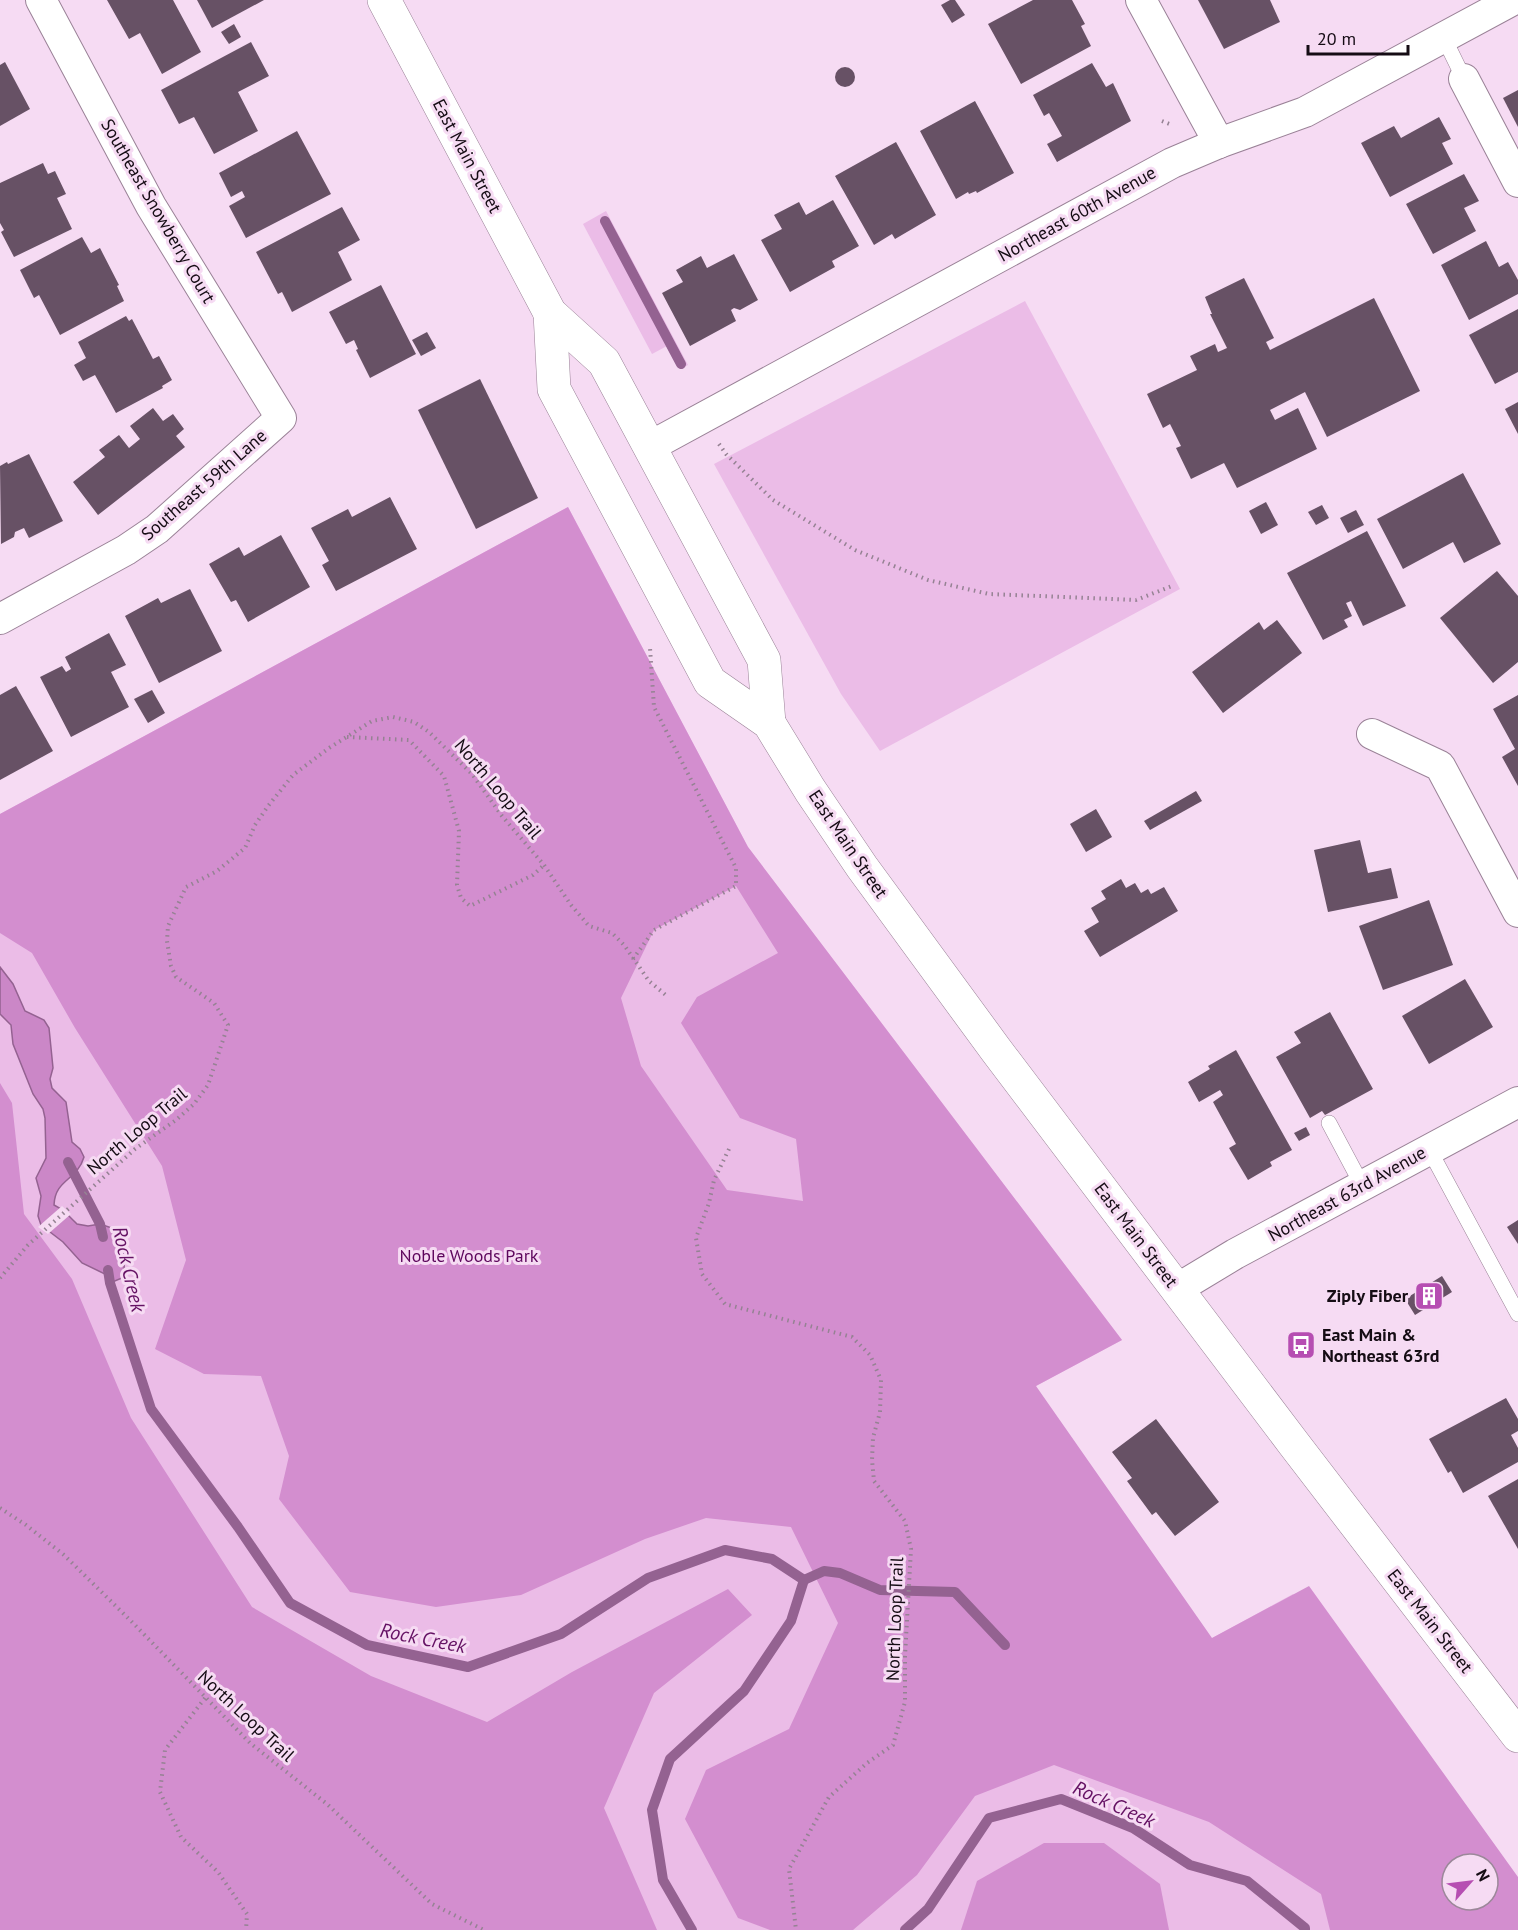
<svg xmlns="http://www.w3.org/2000/svg" width="1518" height="1930" viewBox="0 0 1518 1930" font-family="'PT Sans',sans-serif">
<style>
.green{fill:#ebbce7;fill-rule:evenodd}
.forest{fill:#d38ecf;fill-rule:evenodd}
.water{fill:#cb87c7;stroke:#946291;stroke-width:1.5}
.pier{fill:#f6dbf3}
.lines{fill:none;stroke-linecap:round;stroke-linejoin:round}
.stream{stroke:#946291;stroke-width:10}
.building{fill:#675165}
.lane-casing{stroke:#9a8297;stroke-width:16}
.street-casing{stroke:#9a8297;stroke-width:32}
.secondary-casing{stroke:#9a8297;stroke-width:34}
.path{stroke:#958293;stroke-width:4;stroke-dasharray:1.5 4.5;stroke-linecap:butt}
.lane{stroke:#fff;stroke-width:15}
.street{stroke:#fff;stroke-width:30}
.secondary{stroke:#fff;stroke-width:33}
.labels{text-anchor:middle;stroke-width:6;stroke-linejoin:round;paint-order:stroke}
.street-label{font-size:18px;fill:#150c14;stroke:#f6dbf3}
.park-label{font-size:18px;fill:#5d065c;stroke:#f6dbf3}
.poi-label{font-size:18px;font-weight:bold;fill:#150c14;stroke:#f6dbf3;text-anchor:end}
.water-label{font-size:20px;font-style:italic;fill:#651264;stroke:#f6dbf3}
</style>
<rect width="100%" height="100%" fill="#f6dbf3"/>
<g class="green">
<path d="M606,211l82,154 -8,4 -13,-23 -15,8 -69,-130z"/>
<path d="M1025,301l155,288 -300,162 -39,-57 -127,-230z"/>
<path d="M568,507l180,340 374,493 -86,46 -4,350 261,-142 225,295v41h-1518v-1116zM1452,1864h36v36h-36z"/>
</g>
<g class="forest">
<path d="M568,507l180,340 374,493 -86,46 176,252 97,-52 209,291v53h-188l-9,-36 -112,-72 -155,-57 -79,31 -58,79 -64,55h-83l-32,-12 -53,-99 21,-49 83,-41 49,-106 -47,-96 -85,-9 -61,21 -124,56 -85,12 -86,-15 -71,-93 10,-43 -28,-80 -57,-2 -49,-25 31,-89 -24,-94 -87,-138 -43,-75 -32,-20v-119zM736,886l42,67 -81,44 -16,26 59,95 56,21 7,62 -76,-11 -86,-124 -20,-68 33,-68zM1452,1864h36v36h-36z"/>
<path d="M0,1083l12,20 12,111 48,65 59,139 121,189 119,69 116,46 85,-50 156,-83 24,26 -98,78 -50,115 53,122h-657z"/>
<path d="M1044,1843h60l56,41 9,46h-208l16,-49z"/>
</g>
<path class="water" d="M0,967l13,17 12,27 19,9 5,8 4,40 -3,11 2,9 14,14 6,40 8,7 4,8c-7,24 -29,22 -30,48l9,5 14,14 11,2 12,-2 15,5c8,15 12,33 7,49l-12,5 -5,-9 -23,-11 -19,-21 -22,-17 -3,-9 3,-20 -5,-18 10,-20 -1,-40 -2,-9 -10,-15 -20,-50 -2,-19 -11,-11z"/>
<path class="pier" d="M62,1206l9,8 -23,20 -10,-7z"/>
<g class="lines">
<g class="stream">
<path d="M605,221l76,143"/>
<path d="M68,1162l32,62 3,13"/>
<path d="M108,1270l2,13 41,126 87,118 52,76 77,42 101,22 93,-33 87,-56 77,-28 47,9 32,21 -13,41 -47,70 -74,68 -18,51 11,70 29,50"/>
<path d="M804,1580l20,-9 16,2 40,17 75,2 50,53"/>
<path d="M905,1930l23,-21 61,-91 72,-19 72,29 57,37 57,16 58,47v2"/>
</g>
</g>
<g class="building">
<path d="M107,0h66l28,52 -39,22 -22,-41 -11,6z"/>
<path d="M197,0h67l-52,28z"/>
<path d="M950,0h5l10,15 -13,8 -11,-18z"/>
<path d="M1033,0h39l13,24 -4,2 10,20 -70,38 -33,-60z"/>
<path d="M1198,0h72l10,22 -56,27z"/>
<path d="M234,24l7,13 -12,7 -8,-12z"/>
<path d="M251,42l18,34 -31,16 20,39 -44,23 -20,-37 -15,7 -18,-34z"/>
<path d="M5,62l25,47 -30,17v-61z"/>
<path d="M1092,63l14,24 7,-4 18,38 -74,41 -10,-18 15,-8 -13,-23 -5,3 -11,-21z"/>
<circle cx="845" cy="77" r="10"/>
<path d="M1518,90v37l-15,-29z"/>
<path d="M975,101l39,72 -37,20 -1,-2 -7,3 -1,-2 -12,7 -36,-68z"/>
<path d="M1439,117l12,22 -9,4 11,21 -63,33 -29,-54 33,-17 7,12z"/>
<path d="M297,131l34,63 -85,44 -17,-32 16,-9 -3,-6 -11,6 -12,-24z"/>
<path d="M896,142l40,73 -41,24 -3,-5 -18,11 -39,-69z"/>
<path d="M43,163l5,11 7,-3 11,23 -9,4 15,31 -58,28 -13,-25 3,-2 -4,-7v-40z"/>
<path d="M1464,174l15,27 -15,7 12,23 -43,23 -27,-50z"/>
<path d="M833,200l26,46 -27,15 3,6 -45,25 -29,-52 21,-11 -8,-14 25,-13 7,13z"/>
<path d="M342,207l18,33 -22,12 14,28 -60,32 -10,-20 -4,2 -22,-42z"/>
<path d="M82,237l9,16 9,-5 19,37 -2,1 7,15 -64,34 -21,-40 -5,3 -14,-28z"/>
<path d="M1486,241l13,26 9,-5 10,18v14l-49,26 -28,-55z"/>
<path d="M734,254l24,46 -18,10 -6,-2 -3,2 5,11 -46,25 -28,-53 21,-11 -7,-12 25,-14 6,12z"/>
<path d="M1244,278l30,60 -8,4 4,8 104,-52 46,93 -93,46 -22,-45 -35,18 5,10 23,-12 19,41 -80,39 -13,-25 -33,16 -15,-31 5,-2 -11,-22 -7,4 -16,-34 50,-24 -7,-14 25,-12 3,8 9,-4 -17,-34h2l-7,-17z"/>
<path d="M381,285l35,69 -46,24 -14,-28 2,-1 -4,-9 -8,4 -17,-32z"/>
<path d="M1518,309v63l-23,12 -26,-49z"/>
<path d="M126,316l3,5 3,-2 21,40 6,-3 13,24 -10,6 1,2 -47,25 -21,-38 -12,6 -9,-16 12,-7 -8,-16z"/>
<path d="M427,332l9,16 -15,8 -9,-16z"/>
<path d="M480,379l58,119 -62,31 -58,-119z"/>
<path d="M1518,402v32l-13,-25z"/>
<path d="M153,408l10,13 10,-7 11,15 -8,7 9,11 -87,68 -25,-33 32,-25 -6,-7 20,-15 10,13 11,-9 -10,-13z"/>
<path d="M29,454l34,67 -34,17 -5,-10 -9,4 -1,5 -13,7 -1,-78 7,-4 1,2z"/>
<path d="M1463,473l38,71 -37,19 -11,-21 -50,27 -26,-50z"/>
<path d="M390,497l27,52 -81,42 -14,-26 7,-4 -18,-33 37,-19 4,8z"/>
<path d="M1266,502l12,23 -17,9 -12,-23z"/>
<path d="M1322,505l7,13 -13,7 -8,-13z"/>
<path d="M1356,510l8,15 -16,8 -8,-15z"/>
<path d="M1367,531l39,75 -43,20 -12,-25 -5,2 6,13 -8,4 4,7 -25,13 -36,-67z"/>
<path d="M281,535l29,52 -62,35 -12,-22 -5,2 -22,-38 30,-17 5,9z"/>
<path d="M1497,571l21,25v66l-25,21 -53,-65z"/>
<path d="M190,589l32,62 -63,32 -34,-67 33,-18 3,5z"/>
<path d="M1277,620l25,33 -79,60 -31,-41 67,-50 5,8z"/>
<path d="M109,633l17,32 -15,7 18,35 -58,30 -31,-60 22,-11 4,6 5,-3 -6,-12z"/>
<path d="M16,686l37,65 -53,29v-85z"/>
<path d="M152,690l13,23 -17,10 -14,-24z"/>
<path d="M1518,695v91l-16,-29 13,-8 -22,-40z"/>
<path d="M1196,791l6,10 -52,29 -6,-9z"/>
<path d="M1096,809l16,28 -26,15 -16,-28z"/>
<path d="M1360,840l8,33 23,-5 7,30 -70,14 -14,-62z"/>
<path d="M1121,879l5,9 9,-5 6,10 7,-4 3,5 13,-7 14,24 -78,46 -16,-26 15,-9 -8,-14 15,-9 -5,-8z"/>
<path d="M1429,900l24,65 -70,25 -24,-64z"/>
<path d="M1465,979l28,48 -64,37 -27,-48z"/>
<path d="M1330,1012l43,77 -48,26 -3,-4 -12,7 -34,-61 25,-14 -7,-11z"/>
<path d="M1236,1050l56,100 -22,12 2,4 -24,14 -19,-32 7,-4 -23,-42 10,-7 -3,-5 -21,12 -11,-20 22,-13 -2,-3z"/>
<path d="M1306,1127l4,8 -11,6 -5,-8z"/>
<path d="M1518,1220v24l-11,-17z"/>
<path d="M1442,1276l10,16 -37,23 -10,-16z"/>
<path d="M1506,1398l12,21v12l-7,4 7,13v14l-55,31 -12,-22 -3,2 -19,-34z"/>
<path d="M1156,1419l63,83 -44,34 -19,-24 -4,3 -25,-34 5,-3 -20,-26z"/>
<path d="M1518,1479v70l-30,-53z"/>
</g>
<g class="lines">
<g class="lane-casing">
<g id="lane">
<path d="M1444,38l20,41"/>
<path d="M1329,1123l33,62"/>
<path d="M1429,1149l89,165"/>
</g>
</g>
<g class="street-casing">
<g id="street">
<path d="M1141,0l78,143"/>
<path d="M1464,79l54,103"/>
<path d="M649,447l523,-284 47,-20 86,-31 208,-112"/>
<path d="M0,619l126,-69 31,-21 124,-111 -130,-212 -110,-206"/>
<path d="M1372,734l68,32 78,146"/>
<path d="M1177,1289l58,-35 283,-152"/>
</g>
</g>
<g class="secondary-casing">
<g id="secondary">
<path d="M384,0l166,313 54,49 160,298 5,63"/>
<path d="M550,313l4,76 156,293 59,41 41,67 52,77 134,183 298,394 224,292"/>
</g>
</g>
<g class="path">
<path d="M1162,121l10,4"/>
<path d="M719,444l7,10 47,46 82,50 73,30 61,14 147,6 36,-14"/>
<path d="M347,737l62,3 35,36 15,55 -2,54 4,13 9,8 63,-31 11,-10"/>
<path d="M633,959l21,-29 82,-44v-18l-82,-161 -4,-59"/>
<path d="M729,1149l-15,31 -5,23 -13,35 6,36 23,30 127,33 18,18 11,25 -1,32 -7,26 -1,22 2,21 31,40 6,28 -6,107v46l-12,43 -26,18 -38,34 -40,72 7,61"/>
<path d="M0,1278l28,-33 107,-96 41,-29 18,-16 14,-19 20,-60 -14,-22 -38,-26 -5,-11 -4,-25 1,-15 18,-39 31,-16 28,-23 10,-23 13,-19 25,-31 36,-27 43,-27 21,-4 21,5 15,10 43,42 30,42 42,49 27,40 18,21 23,7 12,12 25,36 18,15"/>
<path d="M0,1508l26,17 38,30 67,66 119,122 77,61 105,100 52,26"/>
<path d="M205,1698l-40,52 -5,42 21,45 37,35 29,42 -1,16"/>
</g>
<use href="#lane" class="lane"/>
<use href="#street" class="street"/>
<use href="#secondary" class="secondary"/>
</g>
<defs>
<g id="building-square" transform="scale(1.5)"><rect x="-9" y="-9" width="18" height="18" rx="4" fill="#b64eb2" stroke="#f6dbf3"/><path d="M-4-6H4V6H1V3H-1V6H-4ZM-2.5-4.3h1.7v1.8h-1.7ZM.8-4.3h1.7v1.8H.8ZM-2.5-1h1.7V.8h-1.7ZM.8-1h1.7V.8H.8Z" fill="#fff"/></g>
<g id="bus-square" transform="scale(1.5)"><rect x="-9" y="-9" width="18" height="18" rx="4" fill="#b64eb2" stroke="#f6dbf3"/><path d="M-5-6H5V4H4V6H2V4H-2V6H-4V4H-5ZM-3.5-4V0h7V-4ZM-3.5 1.2v1.5H-2V1.2ZM2 1.2v1.5H3.5V1.2Z" fill="#fff"/></g>
</defs>
<g fill-rule="evenodd">
<use href="#building-square" x="1429" y="1296"/>
<use href="#bus-square" x="1301" y="1345"/>
</g>
<g class="labels">
<g class="street-label">
<text transform="translate(467 156) rotate(62)" y="6">East Main Street</text>
<text transform="translate(158 211) rotate(60)" y="6">Southeast Snowberry Court</text>
<text transform="translate(1077 214) rotate(-29)" y="6">Northeast 60th Avenue</text>
<text transform="translate(204 485) rotate(-41)" y="6">Southeast 59th Lane</text>
<text transform="translate(498 789) rotate(50)" y="6">North Loop Trail</text>
<text transform="translate(848 844) rotate(56)" y="6">East Main Street</text>
<text transform="translate(137 1131) rotate(-40)" y="6">North Loop Trail</text>
<text transform="translate(1347 1194) rotate(-29)" y="6">Northeast 63rd Avenue</text>
<text transform="translate(1136 1235) rotate(53)" y="6">East Main Street</text>
<text transform="translate(895 1619) rotate(-88)" y="6">North Loop Trail</text>
<text transform="translate(1430 1621) rotate(52)" y="6">East Main Street</text>
<text transform="translate(246 1716) rotate(43)" y="6">North Loop Trail</text>
</g>
<g class="park-label">
<text x="469" y="1262">Noble Woods Park</text>
</g>
<g class="poi-label">
<text x="1408" y="1302">Ziply Fiber</text>
<text x="1322" y="1341" text-anchor="start">East Main &amp;<tspan x="1322" dy="21">Northeast 63rd</tspan></text>
</g>
<g class="water-label">
<text transform="translate(129 1269) rotate(77)" y="7">Rock Creek</text>
<text transform="translate(423 1638) rotate(11)" y="7">Rock Creek</text>
<text transform="translate(1114 1804) rotate(24)" y="7">Rock Creek</text>
</g>
</g>
<g transform="translate(1470 1882) rotate(62)"><circle r="28" fill="#f6dbf3" stroke="#9c889a" stroke-width="1.5"/>
<path d="M0-4.5L10 22L0 15L-10 22Z" fill="#b64eb2"/>
<text y="-9" font-size="16" font-weight="bold" text-anchor="middle" fill="#150c14">N</text>
</g>
<path d="M1308 45v9h100v-9" fill="none" stroke="#150c14" stroke-width="3"/>
<text x="1317" y="45" font-size="18" fill="#150c14" stroke="#f6dbf3" stroke-width="4.5" paint-order="stroke">20 m</text>
</svg>
